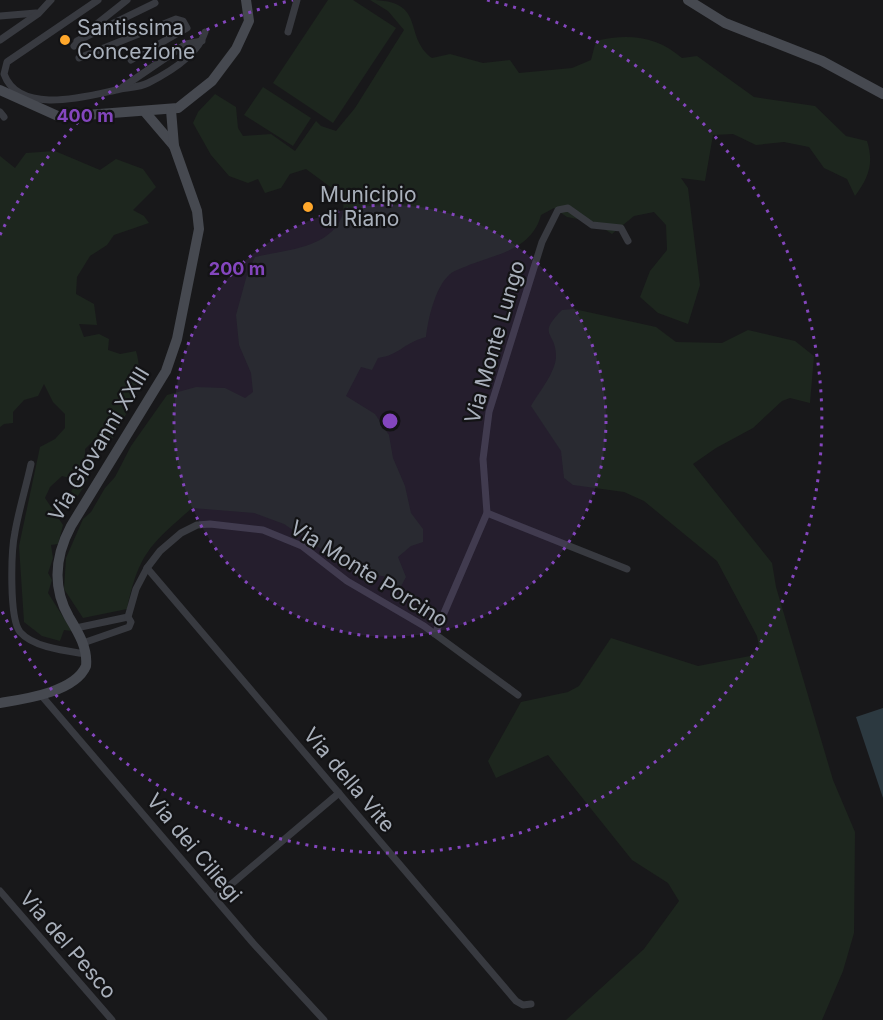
<svg xmlns="http://www.w3.org/2000/svg" width="883" height="1020" viewBox="0 0 883 1020" font-family="Inter,sans-serif">
<style>
.green{fill:#1d261e}
.water{fill:#2c3940}
.lines{fill:none;stroke-linecap:round;stroke-linejoin:round}
.street{stroke:#383a40;stroke-width:7}
.secondary{stroke:#464950;stroke-width:10}
.ring{fill:none;stroke:#8446be;stroke-width:3;stroke-dasharray:3 6}
.poi-dot{fill:#ffa72b;stroke:#131315;stroke-width:2}
.labels{text-anchor:middle;stroke-width:4.5;stroke-linejoin:round;paint-order:stroke}
.poi-label{font-size:21px;fill:#a9b0bb;stroke:#131315;text-anchor:start}
.street-label{font-size:21px;fill:#a9b0bb;stroke:#131315}
.centre{fill:#8446be;stroke:#131315;stroke-width:3}
.ring-label{font-size:18px;text-anchor:middle;font-weight:bold;fill:#8446be;stroke:#131315;stroke-width:4.5;stroke-linejoin:round;paint-order:stroke}
</style>
<rect width="100%" height="100%" fill="#18181a"/>
<g class="green">
<path d="M328,0h25l43,28 -63,95 -60,-40z"/>
<path d="M370,0c58,0 32,36 62,58l18,-4 33,9 27,-3 9,13 53,-5 19,-8 5,-19c32,-8 61,-5 86,17l15,-2 57,41 61,9 31,30 21,5c7,22 2,36 -12,55l-8,-17 -23,-11 -15,-21 -25,-5 -28,3 -23,-11 -20,1 -8,46 -24,-3 7,10 12,97 -12,39 -30,-11 -18,-16 10,-26 17,-21 -1,-25 -12,-13 -20,4 -22,18 -18,-12 -27,-5 -13,-9 -13,7c-9,34 -43,39 -72,50 -6,3 -17,6 -21,11 -13,13 -20,43 -22,61 -23,6 -26,18 -48,21l-6,12 -11,-3 -15,29 29,18 14,21 4,23 12,28 6,27 12,16v13l-12,4 -13,11 8,20 -7,13 -12,-13 -35,-7 -68,-46 -30,-11 -62,-5c-42,37 -53,45 -65,101l-44,9 -19,-29 2,-31 17,-39 8,-7 14,-24 10,-11 16,-31 36,-51 29,-8 29,1 20,10 8,-6 -2,-19 -12,-28 -3,-30 12,-44 7,-14c28,-7 75,-8 87,-41 2,-5 1,-14 2,-19l-38,-28 -16,5 -9,14 -16,5 -7,-14 -10,4 -19,-7 -18,-21 -18,-32 5,-11 17,-18 21,13 2,21 5,8 28,-2 24,17 21,-30 5,5 15,5 19,-23 49,-78 -16,-19z"/>
<path d="M263,87l48,31 -18,28 -49,-31z"/>
<path d="M55,151l45,19 16,-11 27,10 13,18 -23,23 11,6 5,7 -35,12 -7,10 -17,11 -13,21 -1,17 18,10 3,21 -18,-1 5,13 15,-3 10,5 -1,11 12,4 16,-3c10,33 -9,62 -25,90l-16,-2 -10,10v10l10,2 -10,24 -16,24 -5,-3 13,-26 -15,-4 -12,11 -5,11 18,27 -5,19 -7,1 2,13 -5,15 4,7 -4,13 24,38 -8,-1 -4,11 -18,-5 -18,-14 -5,-76 21,-99 15,-8 10,-11v-14l-12,-12 -9,-18 -6,12 -14,4 -11,12v11l-9,1 -4,3v-271l15,12 11,-15z"/>
<path d="M574,309l82,18 20,15 46,1 26,-13 47,11 19,15 -4,47 -20,-5 -8,3 -29,27 -37,20 -23,16 79,99 4,24 57,193 22,52 -1,101 -11,38 -21,49h-256l78,-71 35,-48 -11,-18 -36,-23 -84,-105 -52,23 -8,-17 33,-59 47,-10 11,-6 32,-48 87,28 52,-10 9,-9 -2,-11 -40,-75 -73,-60 -20,-9 -51,-7 -9,-7 -3,-27 -30,-45c8,-14 25,-34 25,-50 0,-25 -20,-20 6,-46z"/>
</g>
<path class="water" d="M883,708v90l-27,-81z"/>
<g class="lines">
<g class="street">
<path d="M98,0l-91,62 -3,12c15,41 80,23 112,16 11,-3 22,-2 32,-7 20,-10 50,-28 57,-51"/>
<path d="M0,16l36,-3"/>
<path d="M288,32l9,-32"/>
<path d="M0,40l39,-27 12,-13"/>
<path d="M77,41l78,-38"/>
<path d="M74,46l19,-19 34,-27"/>
<path d="M79,58l97,-39 7,2 4,7 -56,32"/>
<path d="M123,87l63,-43 16,-3"/>
<path d="M0,112l4,5"/>
<path d="M31,464c-5,23 -12,45 -16,68 -4,19 -6,86 5,100 14,16 47,19 66,22"/>
<path d="M487,513l140,56"/>
<path d="M147,568l369,433 7,4 8,-1"/>
<path d="M76,628l52,-11"/>
<path d="M435,634l52,-121 -4,-54 6,-47 53,-170 16,-32 10,-2 24,17 29,3 7,13"/>
<path d="M83,643l46,-16 2,-5 -3,-5 8,-28 11,-21 13,-17 21,-18 16,-8 13,-1 53,6 39,16 45,35 77,45 94,69"/>
<path d="M41,695l212,248 71,77"/>
<path d="M0,891l112,129"/>
<path d="M215,898l124,-105"/>
</g>
<g class="secondary">
<path d="M688,0l37,23 97,38 61,33"/>
<path d="M0,90l60,27 118,-9 34,-27 24,-32 13,-28 -3,-21"/>
<path d="M145,112l29,34"/>
<path d="M0,703c25,-4 75,-11 86,-37 2,-18 -8,-34 -17,-49 -17,-30 -14,-61 2,-91l95,-155 11,-32 22,-110 -2,-18 -23,-65 -3,-36"/>
</g>
</g>
<circle cx="390" cy="421" r="216" fill="#8446be" fill-opacity=".12"/>
<g class="ring">
<circle cx="390" cy="421" r="216"/>
<path d="M0 235A432 432 0 0 1 293 0M487 0A432 432 0 1 1 0 607"/>
</g>
<g class="poi-dot">
<circle cx="65" cy="40" r="6"/>
<circle cx="308" cy="207" r="6"/>
</g>
<g class="labels">
<g class="poi-label">
<text x="77" y="35">Santissima<tspan x="77" dy="24">Concezione</tspan></text>
<text x="320" y="202">Municipio<tspan x="320" dy="24">di Riano</tspan></text>
</g>
<g class="street-label">
<text transform="translate(495 342) rotate(-74)" y="7">Via Monte Lungo</text>
<text transform="translate(99 444) rotate(-59)" y="7">Via Giovanni XXIII</text>
<text transform="translate(369 574) rotate(32)" y="7">Via Monte Porcino</text>
<text transform="translate(349 780) rotate(50)" y="7">Via della Vite</text>
<text transform="translate(194 848) rotate(50)" y="7">Via dei Ciliegi</text>
<text transform="translate(68 945) rotate(49)" y="7">Via del Pesco</text>
</g>
</g>
<circle cx="390" cy="421" r="9" class="centre"/>
<g class="ring-label">
<text x="85" y="122">400 m</text>
<text x="237" y="275">200 m</text>
</g>
</svg>
